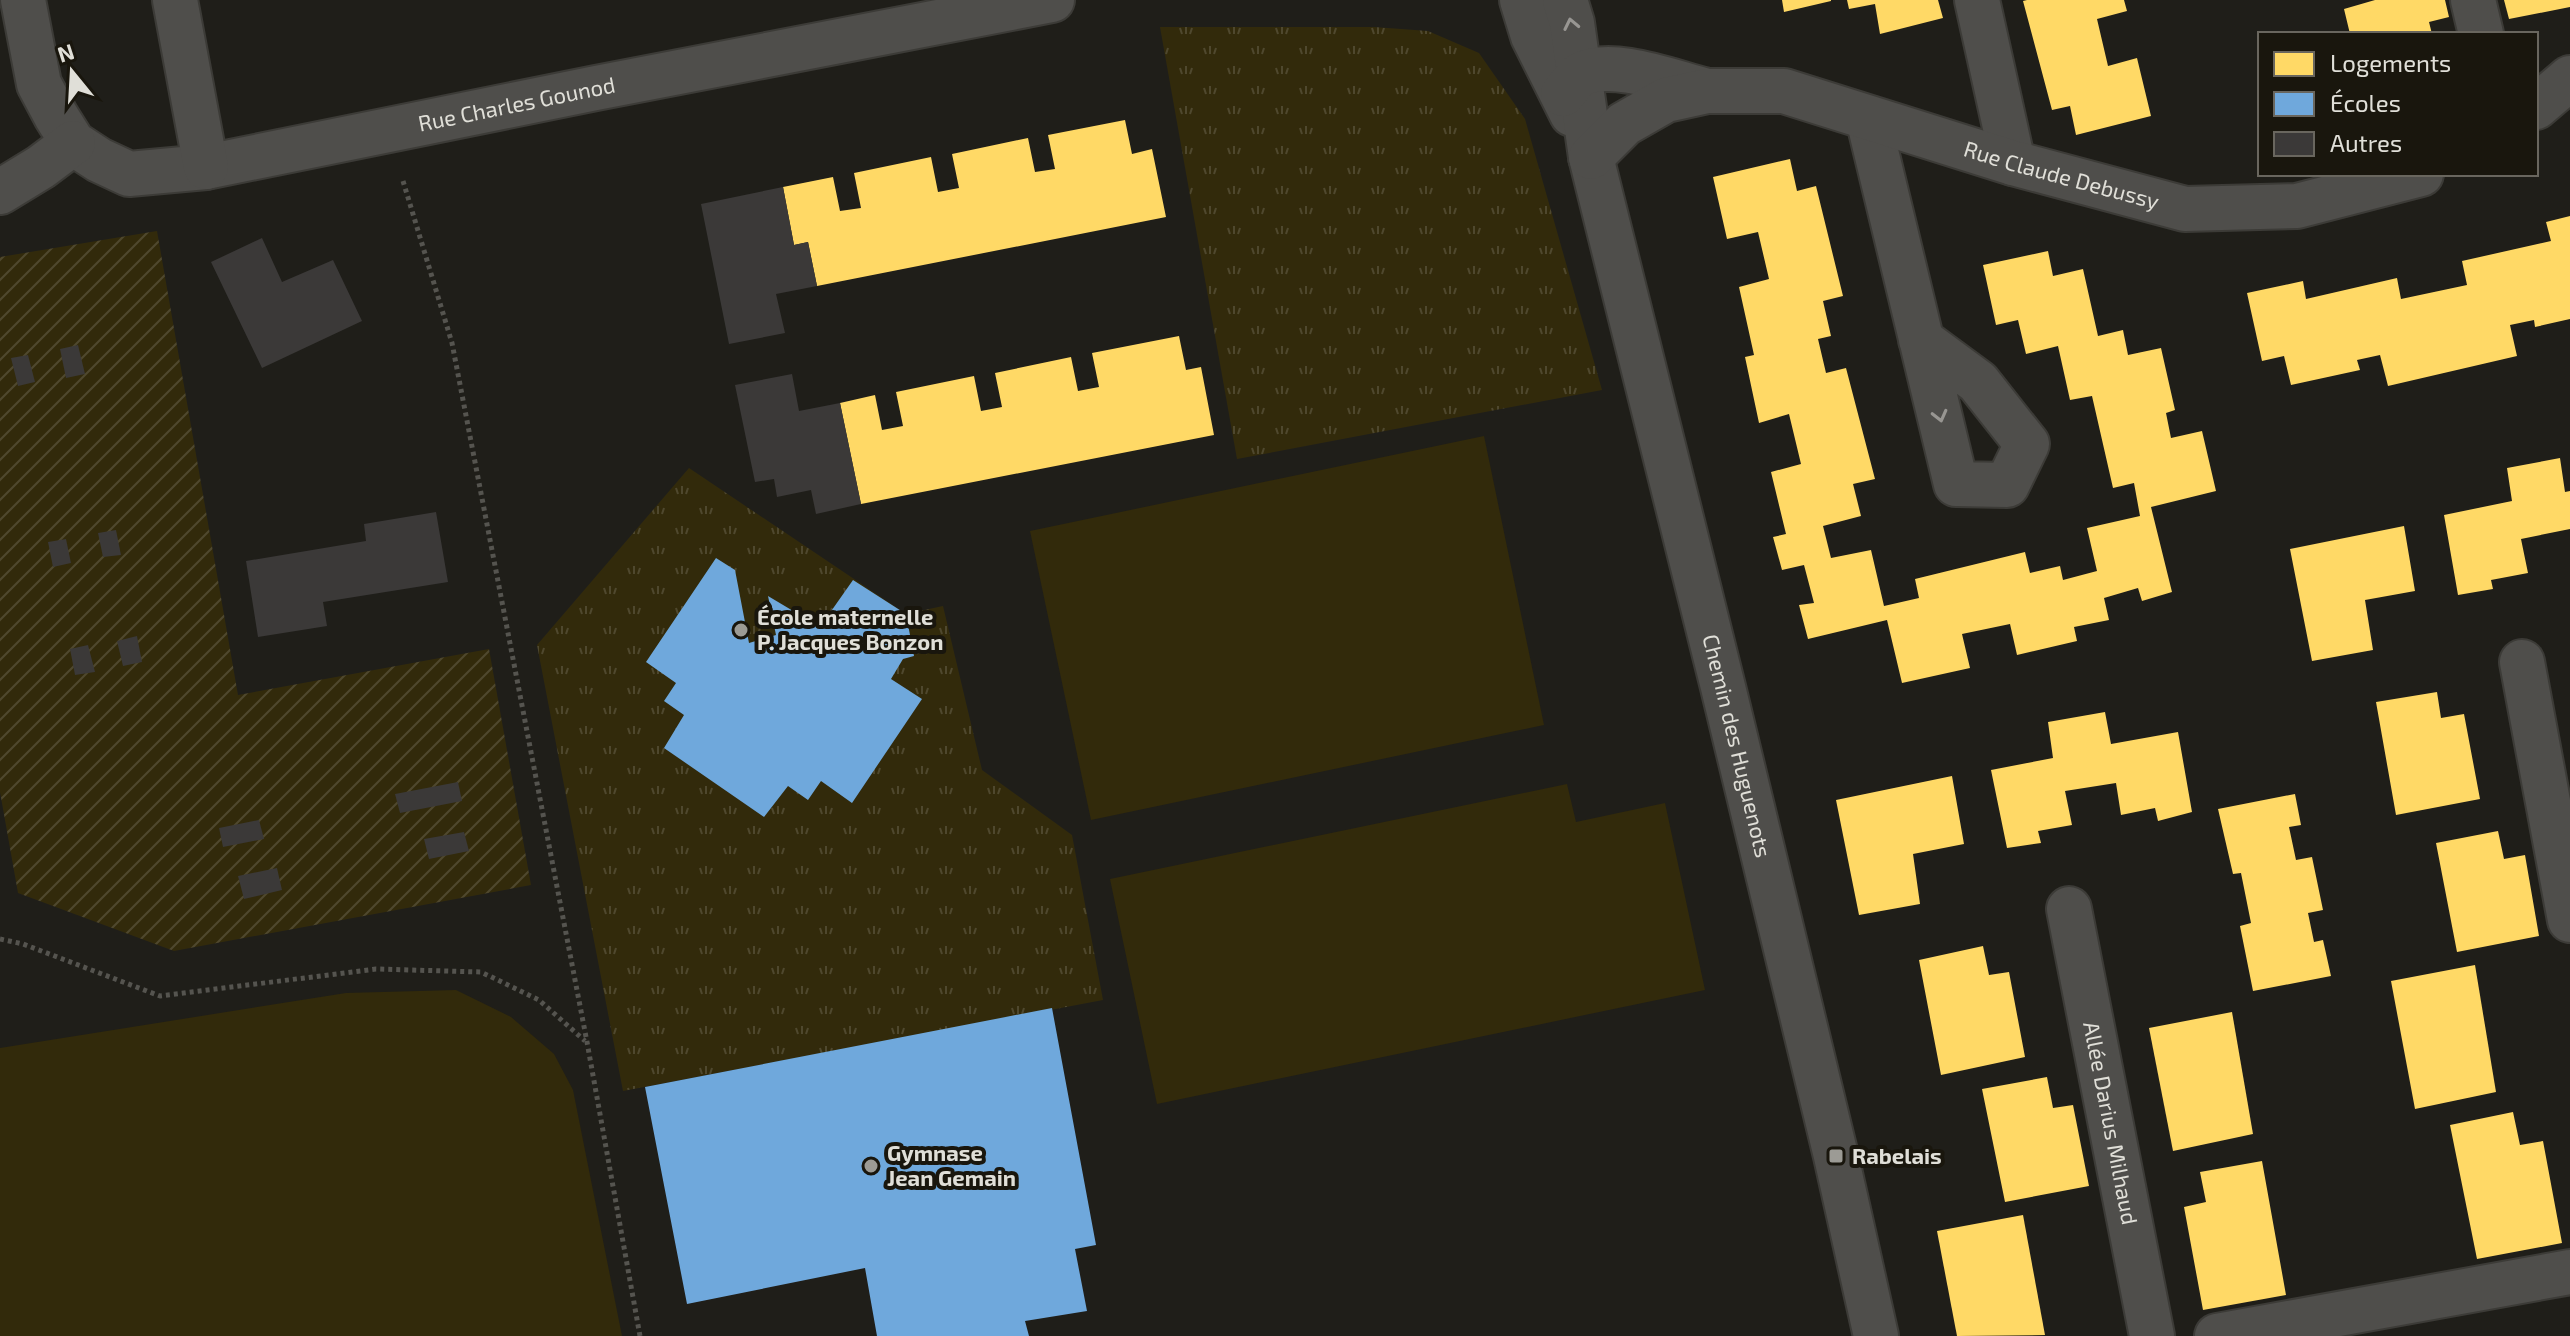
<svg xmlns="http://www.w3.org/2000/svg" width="2570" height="1336" viewBox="0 0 2570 1336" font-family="'Exo 2',sans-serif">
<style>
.grass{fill:url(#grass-tufts)}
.garden{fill:url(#garden-furrows)}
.pitch{fill:#322a0b}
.homes{fill:#ffd966}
.schools{fill:#6fa8dc}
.building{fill:#3b3938}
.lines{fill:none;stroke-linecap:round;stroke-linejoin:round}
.minor-casing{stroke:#3c3b37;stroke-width:48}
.path{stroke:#55544f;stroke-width:5;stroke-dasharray:4 4;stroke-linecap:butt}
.minor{stroke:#4f4e4b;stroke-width:44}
.oneway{stroke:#989692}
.poi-dot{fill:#9c9b95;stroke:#19160d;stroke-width:3}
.labels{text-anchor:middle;stroke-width:8;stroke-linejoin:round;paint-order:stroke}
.street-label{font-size:22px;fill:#e0dfd8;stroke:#19160d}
.poi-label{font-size:22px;font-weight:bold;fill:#e0dfd8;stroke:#19160d;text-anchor:start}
</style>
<defs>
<pattern id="grass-tufts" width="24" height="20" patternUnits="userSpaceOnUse" patternTransform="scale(2)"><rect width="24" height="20" fill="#322a0b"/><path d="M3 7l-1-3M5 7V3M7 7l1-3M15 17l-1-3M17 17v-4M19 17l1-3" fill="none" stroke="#4f482e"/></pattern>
<pattern id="garden-furrows" width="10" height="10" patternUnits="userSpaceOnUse" patternTransform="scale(2)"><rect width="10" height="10" fill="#322a0b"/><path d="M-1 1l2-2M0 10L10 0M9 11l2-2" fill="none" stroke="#4f482e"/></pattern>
</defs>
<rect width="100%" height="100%" fill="#1f1e19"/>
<g class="grass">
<path d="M1160,27h214l54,4 51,22 46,66 77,271 -365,69z"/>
<path d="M689,468l217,146 37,-8 39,164 90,65 31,165 -480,91 -86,-446z"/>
</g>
<path class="garden" d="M157,231l81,464 251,-46 42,236 -357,66 -156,-58 -18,-101v-535z"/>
<g class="pitch">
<path d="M1484,436l60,289 -453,95 -61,-289z"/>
<path d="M1567,784l9,38 89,-19 40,187 -548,114 -47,-225z"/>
<path d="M456,990l55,27 43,37 19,36 49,246h-622v-288l346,-55z"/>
</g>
<g class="homes">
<path d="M1782,0h49v1l-47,11z"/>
<path d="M1847,0h91l5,18 -63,16 -5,-30 -26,5z"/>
<path d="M2027,0h97l3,11 -30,8 11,47 29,-8 14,58 -75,19 -6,-29 -18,4 -29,-109z"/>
<path d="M2375,0h70l4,17 -20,5 3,12h-82l-6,-25z"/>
<path d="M2504,0h66v7l-61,12z"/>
<path d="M1125,120l7,34 20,-5 14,68 -349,69 -9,-44 -14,3 -11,-58 50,-10 7,34 21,-3 -7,-35 77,-16 7,35 21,-4 -7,-34 76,-16 7,34 20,-3 -7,-34z"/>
<path d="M1790,159l7,32 19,-5 27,110 -20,5 8,35 -13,3 8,34 20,-5 29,111 -22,5 8,32 -38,10 8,32 40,-8 13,56 35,-8 -4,-19 110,-27 5,21 30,-7 3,14 34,-9 -10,-43 53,-12 -6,-33 -21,5 -21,-92 -22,4 -12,-54 -32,8 -8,-34 -22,5 -13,-60 65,-14 5,25 30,-7 15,67 25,-6 5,25 33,-7 14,62 -9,3 5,25 31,-7 14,60 -65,16 21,85 -30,9 -4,-13 -34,10 5,22 -35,7 3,14 -60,14 -7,-31 -48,10 8,34 -68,15 -15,-63 -79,19 -9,-34 15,-2 -10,-38 -22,5 -9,-33 13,-3 -15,-62 30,-8 -12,-50 -30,9 -14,-66 9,-2 -15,-68 30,-8 -11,-47 -31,7 -14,-62z"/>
<path d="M2570,216v103l-35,8 -1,-7 -24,5 7,31 -129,30 -8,-31 -23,5 3,10 -69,15 -7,-29 -22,5 -15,-68 56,-12 3,18 91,-21 4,21 66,-14 -5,-24 89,-20 -5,-19z"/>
<path d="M1179,336l7,34 15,-3 13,68 -353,69 -21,-101 35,-8 7,35 21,-4 -7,-34 78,-16 7,35 21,-4 -7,-34 76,-16 7,34 21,-4 -7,-34z"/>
<path d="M2560,458l5,34 5,-1v38l-49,10 7,34 -37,7 2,9 -35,6 -14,-80 68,-14 -5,-33z"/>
<path d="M2404,526l11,65 -50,9 8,50 -61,11 -22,-112z"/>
<path d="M2437,692l4,26 23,-4 16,85 -84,16 -20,-113z"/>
<path d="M2105,712l6,32 67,-12 14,80 -34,9 -3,-13 -34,7 -5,-32 -51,8 7,34 -34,6 3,12 -34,5 -16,-78 62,-12 -5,-36z"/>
<path d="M1952,776l12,68 -51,10 7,50 -61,11 -23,-115z"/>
<path d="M2295,794l6,31 -12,2 7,33 16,-3 11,53 -15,3 6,29 9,-2 8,36 -78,15 -13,-65 11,-3 -10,-50 -8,1 -15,-65z"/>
<path d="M2498,831l6,28 21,-4 14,81 -82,16 -21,-109z"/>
<path d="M1983,946l6,29 20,-3 16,85 -84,18 -22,-115z"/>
<path d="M2475,965l21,127 -81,17 -24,-128z"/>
<path d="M2232,1012l21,122 -80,17 -24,-123z"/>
<path d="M2047,1077l6,31 20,-3 16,81 -84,16 -23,-113z"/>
<path d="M2513,1112l7,33 23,-4 19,102 -85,16 -27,-134z"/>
<path d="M2262,1161l24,134 -83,15 -19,-103 22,-5 -6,-30z"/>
<path d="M2023,1215l22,120 -88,1 -20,-105z"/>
</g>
<g class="schools">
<path d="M716,558l19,12 14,73 27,-8 -8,-39 52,31 33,-47 53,34 8,42 -11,3 -12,20 31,20 -70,104 -31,-22 -13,19 -20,-14 -24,31 -100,-69 20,-33 -20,-14 12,-18 -30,-21z"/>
<path d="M1052,1008l44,237 -21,4 12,62 -62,10 4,15h-152l-12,-68 -178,36 -42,-217z"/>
</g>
<g class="building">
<path d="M783,187l11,58 14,-3 9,44 -41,8 9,39 -56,11 -28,-140z"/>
<path d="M262,238l20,44 51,-22 29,61 -100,47 -51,-106z"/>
<path d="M78,345l7,29 -19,4 -6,-29z"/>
<path d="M28,355l7,27 -17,4 -7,-28z"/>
<path d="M792,374l7,37 41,-8 21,101 -45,10 -5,-24 -34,7 -3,-18 -19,3 -20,-97z"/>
<path d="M436,512l12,70 -125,20 4,24 -69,11 -12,-76 120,-20 -2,-17z"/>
<path d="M116,530l5,25 -18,2 -5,-24z"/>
<path d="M66,539l5,24 -18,4 -5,-25z"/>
<path d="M137,636l5,26 -19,4 -6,-25z"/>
<path d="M88,645l7,27 -20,3 -5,-26z"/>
<path d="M458,782l4,19 -62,12 -5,-19z"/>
<path d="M259,820l5,19 -41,8 -4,-19z"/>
<path d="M464,832l5,19 -40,8 -5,-20z"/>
<path d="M277,868l5,22 -38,9 -6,-23z"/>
</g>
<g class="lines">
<g class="minor-casing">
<g id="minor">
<path id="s1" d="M23,0l16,84 17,32 17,27 26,17 30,14 77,-7 390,-79 456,-88"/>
<path d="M175,0l31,167"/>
<path d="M1522,0l11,36 39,78"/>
<path id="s2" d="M1565,0l7,23 19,134 132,530 113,469 40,180"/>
<path d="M1977,0l36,163"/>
<path d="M2473,0l8,34"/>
<path d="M1563,94c5,-6 11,-15 17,-19 31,-17 92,7 124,15"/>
<path d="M2536,107l34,-29"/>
<path d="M1868,118l88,366 51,1 20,-41 -49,-62 -57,-42"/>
<path id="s3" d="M1591,157l33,-33 42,-24 41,-9h77l229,72 172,46 112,-3 124,-32"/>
<path d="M0,192l41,-25 32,-24"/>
<path d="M2522,662l48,258"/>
<path id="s4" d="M2069,909l83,427"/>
<path d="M2217,1336l353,-64"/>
</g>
</g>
<g class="path">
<path d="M403,181l49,162 135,699 53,294"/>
<path d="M0,939l23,5 137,52 216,-27 105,3 58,28 46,41"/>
</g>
<use href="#minor" class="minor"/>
</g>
<defs><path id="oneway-chevron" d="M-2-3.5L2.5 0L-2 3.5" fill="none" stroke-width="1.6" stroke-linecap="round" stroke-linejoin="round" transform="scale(2)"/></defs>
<g class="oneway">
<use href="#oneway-chevron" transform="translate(1571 24) rotate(-102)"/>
<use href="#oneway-chevron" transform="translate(1940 416) rotate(76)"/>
</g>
<g class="poi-dot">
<circle cx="741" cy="630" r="8"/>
<rect x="1828" y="1148" width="16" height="16" rx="4"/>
<circle cx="871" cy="1166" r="8"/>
</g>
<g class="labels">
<g class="street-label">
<text dy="8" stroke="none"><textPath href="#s1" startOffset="612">Rue Charles Gounod</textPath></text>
<text dy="8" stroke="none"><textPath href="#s3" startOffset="504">Rue Claude Debussy</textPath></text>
<text dy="8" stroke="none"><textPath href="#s2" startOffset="766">Chemin des Huguenots</textPath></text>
<text dy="8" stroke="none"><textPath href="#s4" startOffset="218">Allée Darius Milhaud</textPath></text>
</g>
<g class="poi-label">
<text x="757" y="625">École maternelle<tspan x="757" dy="25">P. Jacques Bonzon</tspan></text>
<text x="887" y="1161">Gymnase<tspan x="887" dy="25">Jean Gemain</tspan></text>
<text x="1852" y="1164">Rabelais</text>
</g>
</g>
<rect x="2258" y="32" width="280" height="144" fill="#19160d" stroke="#69665e" stroke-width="2"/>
<rect x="2274" y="52" width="40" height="24" fill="#ffd966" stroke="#69665e" stroke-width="2"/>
<text x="2330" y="72" font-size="24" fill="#e0dfd8">Logements</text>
<rect x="2274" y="92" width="40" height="24" fill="#6fa8dc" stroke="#69665e" stroke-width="2"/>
<text x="2330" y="112" font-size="24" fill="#e0dfd8">Écoles</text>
<rect x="2274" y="132" width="40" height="24" fill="#3b3938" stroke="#69665e" stroke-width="2"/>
<text x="2330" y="152" font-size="24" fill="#e0dfd8">Autres</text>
<g transform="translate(72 72) rotate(342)" stroke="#19160d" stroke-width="6" paint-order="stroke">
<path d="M0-6L14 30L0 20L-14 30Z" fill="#e0dfd8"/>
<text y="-12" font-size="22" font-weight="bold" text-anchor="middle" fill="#e0dfd8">N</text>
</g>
</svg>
